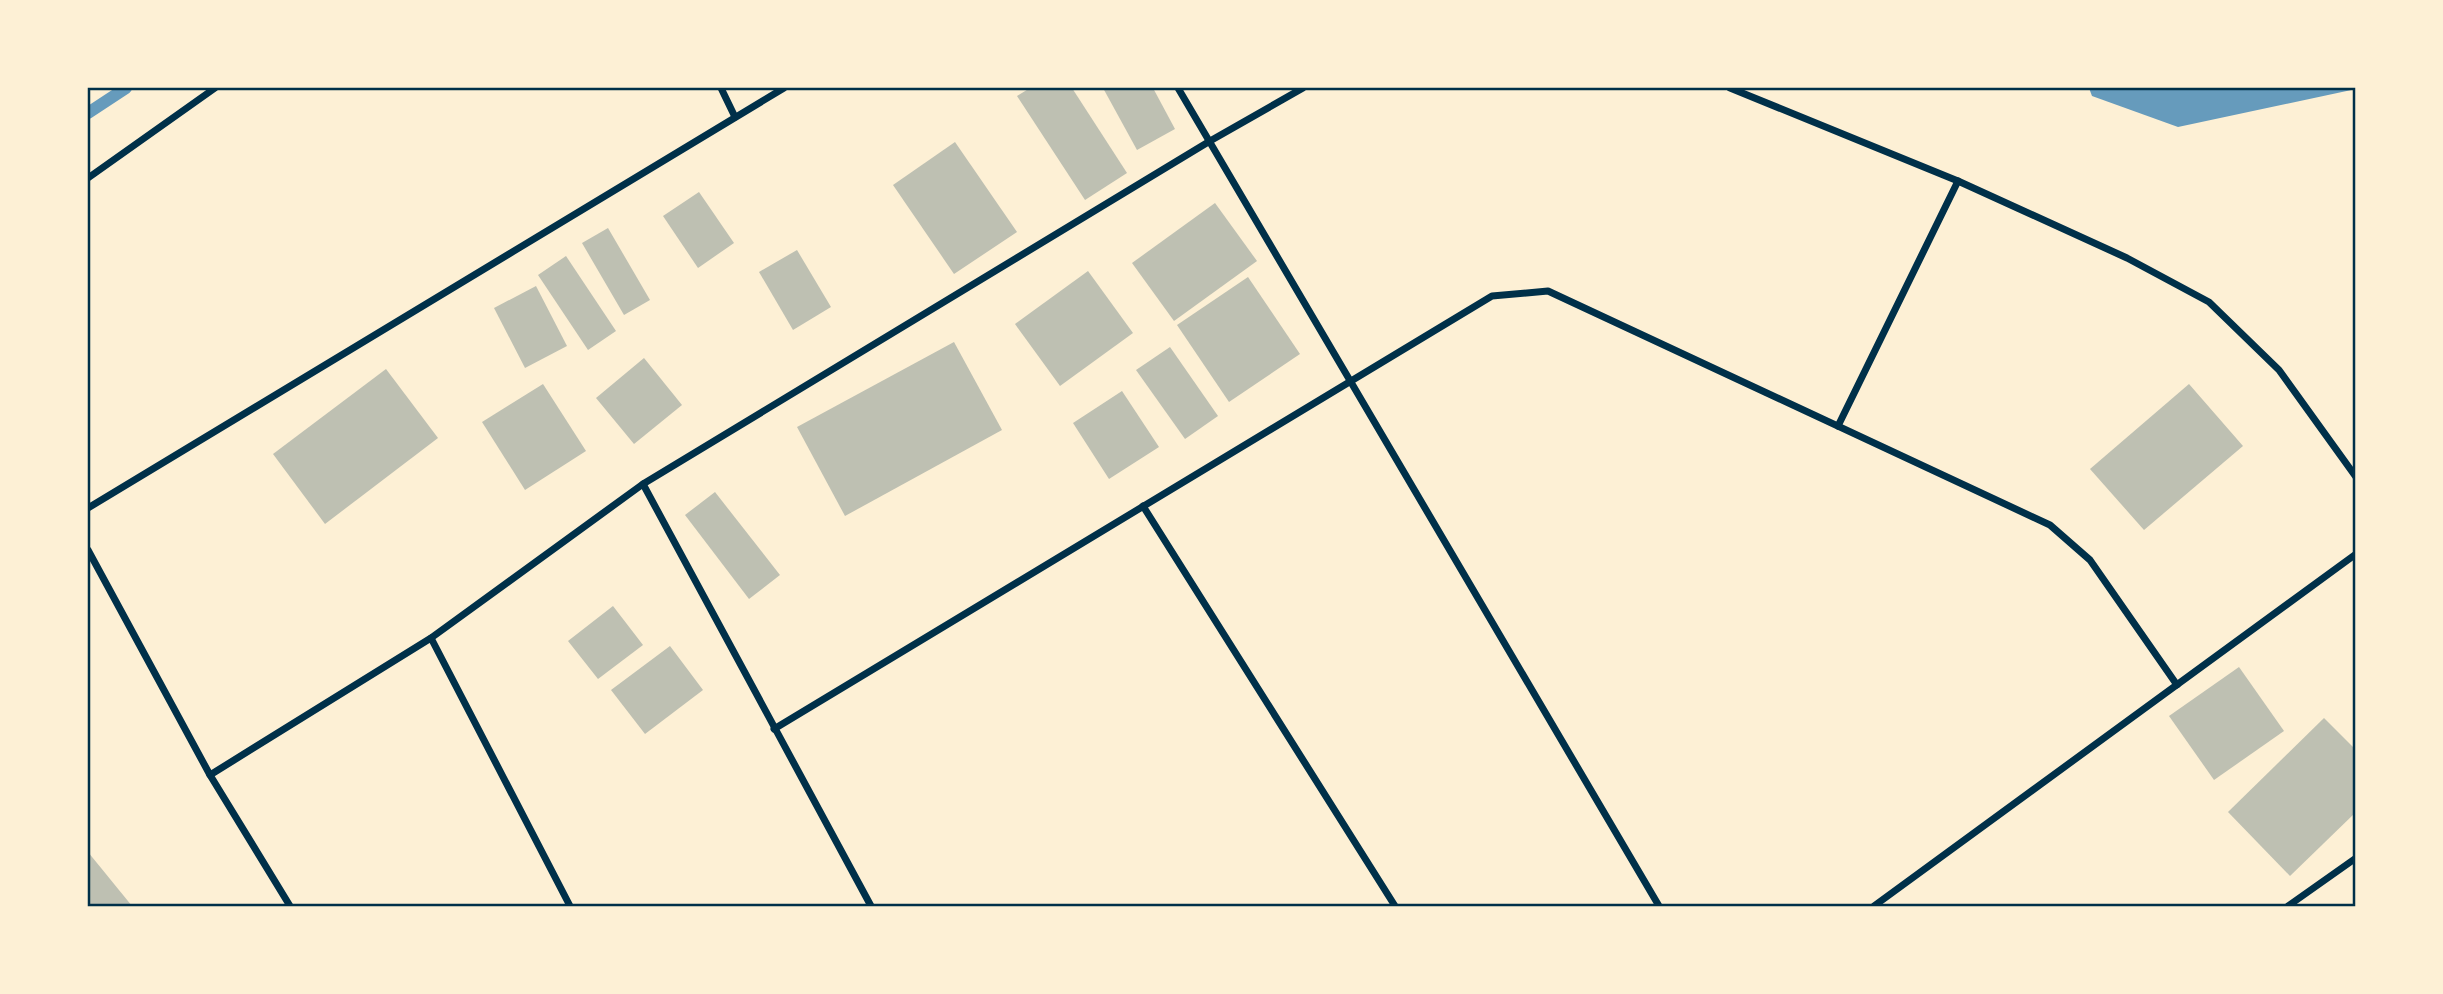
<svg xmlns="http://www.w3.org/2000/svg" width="2443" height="994" viewBox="0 0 2443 994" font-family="Signika,sans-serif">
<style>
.water{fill:#669bbc}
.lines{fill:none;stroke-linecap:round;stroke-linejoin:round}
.stream{stroke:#669bbc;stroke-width:12}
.building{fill:#bec0b2}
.minor{stroke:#003049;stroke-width:7}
.neatline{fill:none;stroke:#003049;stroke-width:2.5}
</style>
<rect width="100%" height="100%" fill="#fdf0d5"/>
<path class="water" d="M2089,88h266l1,1 -178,38 -86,-31z"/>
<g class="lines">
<path class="stream" d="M88,113l38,-25"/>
</g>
<g class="building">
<path d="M1030,88h42l55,85 -42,27 -68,-104z"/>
<path d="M1103,88h50l22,41 -38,21z"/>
<path d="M955,142l62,90 -63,42 -61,-89z"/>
<path d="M699,192l35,51 -36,25 -35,-52z"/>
<path d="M1215,203l42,58 -83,60 -42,-58z"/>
<path d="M608,228l42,72 -26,15 -42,-72z"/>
<path d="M797,250l34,57 -38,23 -34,-58z"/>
<path d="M566,256l50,75 -28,19 -50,-75z"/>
<path d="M1088,271l45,62 -73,53 -45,-62z"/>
<path d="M1248,277l52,77 -71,48 -52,-77z"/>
<path d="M536,286l31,60 -42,22 -31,-60z"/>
<path d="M954,342l48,88 -157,86 -48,-89z"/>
<path d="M1170,347l48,69 -33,23 -49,-69z"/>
<path d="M644,358l38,47 -48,39 -38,-46z"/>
<path d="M386,369l52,69 -113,86 -52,-70z"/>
<path d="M543,384l43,67 -61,39 -43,-68z"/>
<path d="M2189,384l54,62 -99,84 -54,-61z"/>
<path d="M1122,391l37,56 -50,32 -36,-56z"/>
<path d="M715,492l65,83 -31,24 -64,-84z"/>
<path d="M613,606l30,39 -45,34 -30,-38z"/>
<path d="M670,646l33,44 -58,44 -34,-44z"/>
<path d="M2239,667l45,64 -70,49 -45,-64z"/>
<path d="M2324,718l32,32v62l-66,64 -62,-64z"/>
<path d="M88,852l44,54h-44z"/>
</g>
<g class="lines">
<g class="minor">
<path d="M721,88l14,29"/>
<path d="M1178,88l481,818"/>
<path d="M1730,88l228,93 169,77 82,44 70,68 77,107"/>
<path d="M88,178l127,-90"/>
<path d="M1838,426l120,-245"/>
<path d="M643,484l228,422"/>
<path d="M1143,506l252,400"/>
<path d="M88,508l696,-420"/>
<path d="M88,550l122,225 80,131"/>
<path d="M431,638l139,268"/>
<path d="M774,729l718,-433 56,-5 502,234 40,35 87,125"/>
<path d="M210,775l221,-137 212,-154 567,-343 93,-53"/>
<path d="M1874,906l482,-352"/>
<path d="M2288,906l68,-48"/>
</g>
</g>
<rect width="2443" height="994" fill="none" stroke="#fdf0d5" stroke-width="178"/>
<rect x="89" y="89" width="2265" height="816" class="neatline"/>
</svg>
